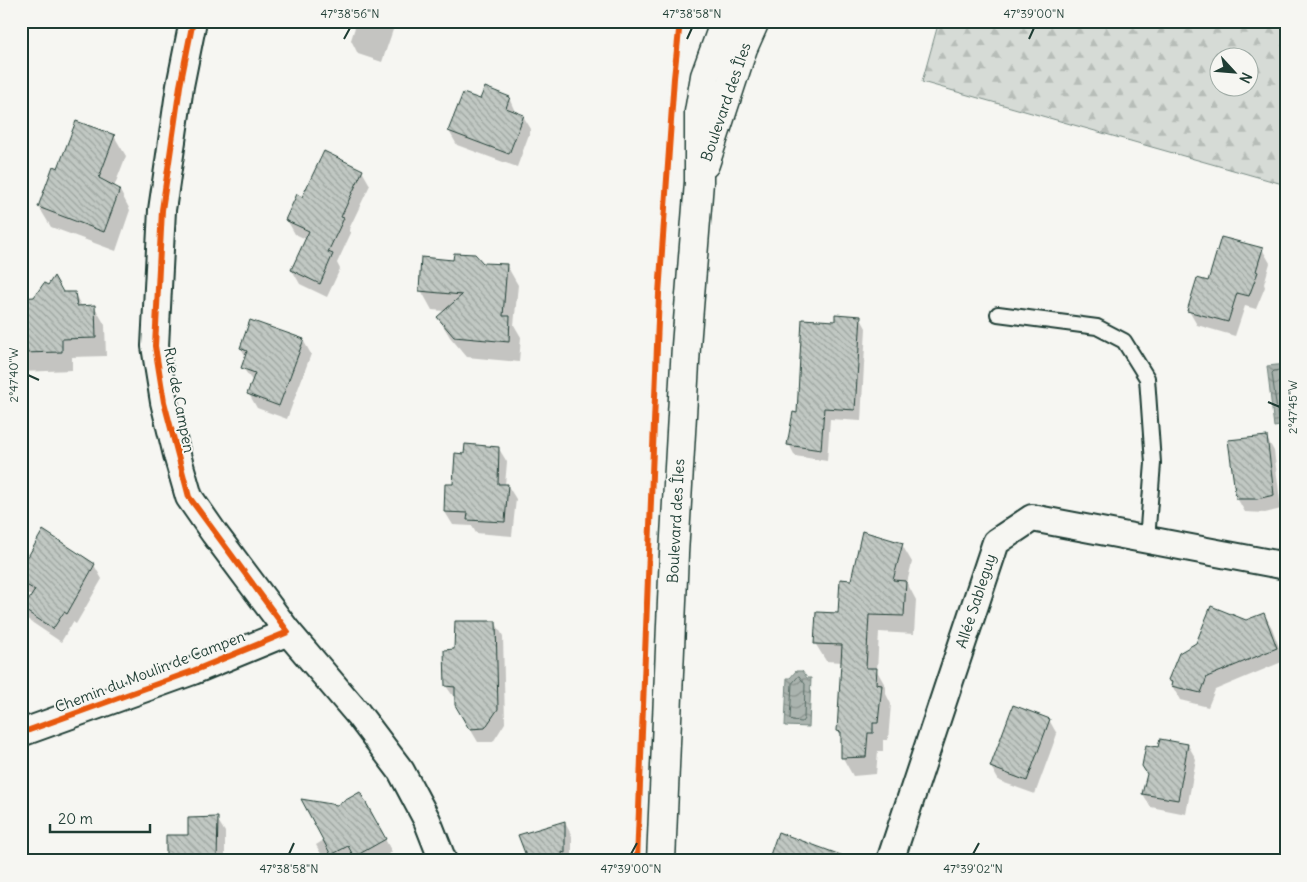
<svg xmlns="http://www.w3.org/2000/svg" width="1307" height="882" viewBox="0 0 1307 882" font-family="Delius,sans-serif">
<style>
.forest{fill:url(#forest-firs);stroke:#7a8c85;fill-rule:evenodd}
.water{fill:url(#water-waves);stroke:#72847d}
.shadow{fill:#0003}
.lines{fill:none;stroke-linecap:round;stroke-linejoin:round}
.shore{stroke:#576c65;stroke-width:1}
.building{fill:url(#building-back-hatch);stroke:#1f3d34}
.service-casing{stroke:#1f3d34;stroke-width:18}
.minor-casing{stroke:#1f3d34;stroke-width:30}
.secondary-casing{stroke:#1f3d34;stroke-width:31}
.service{stroke:#f6f6f2;stroke-width:14}
.minor{stroke:#f6f6f2;stroke-width:26}
.secondary{stroke:#f6f6f2;stroke-width:28}
.cycleway-casing{stroke:#f6f6f2;stroke-width:9}
.cycleway{stroke:#e8590c;stroke-width:6}
.ticks{fill:none;stroke:#1f3d34;stroke-width:2}
.labels{text-anchor:middle;stroke-width:4;stroke-linejoin:round;paint-order:stroke}
.street-label{font-size:15px;fill:#1f3d34;stroke:#f6f6f2}
.neatline{fill:none;stroke:#1f3d34;stroke-width:2}
.ticks-label{font-size:12px;text-anchor:middle;fill:#1f3d34}
</style>
<defs>
<pattern id="forest-firs" width="22" height="20" patternUnits="userSpaceOnUse" patternTransform="scale(1.25)"><rect width="22" height="20" fill="#d6dbd6"/><path d="M5 1l3.5 6h-7zM16 11l3.5 6h-7z" fill="#b7bdb8"/></pattern>
<pattern id="water-waves" width="16" height="10" patternUnits="userSpaceOnUse" patternTransform="scale(1.25)"><rect width="16" height="10" fill="#aab3ae"/><path d="M0 5q4-4 8 0t8 0" fill="none" stroke="#8a938e"/></pattern>
<pattern id="building-back-hatch" width="6" height="6" patternUnits="userSpaceOnUse" patternTransform="scale(1.25)"><rect width="6" height="6" fill="#c1c8c3"/><path d="M-1 5l2 2M0 0l6 6M5-1l2 2" fill="none" stroke="#9ca49f"/></pattern>
</defs>
<rect width="100%" height="100%" fill="#f6f6f2"/>
<filter id="ink" filterUnits="userSpaceOnUse"><feTurbulence type="fractalNoise" baseFrequency=".02" numOctaves="2"/><feDisplacementMap in="SourceGraphic" scale="10" xChannelSelector="R" yChannelSelector="G"/><feConvolveMatrix kernelMatrix="1 2 1 2 8 2 1 2 1" color-interpolation-filters="sRGB"/></filter>
<g filter="url(#ink)">
<path class="forest" d="M939,21h347v164l-364,-103zM1220,58h30v30h-30z"/>
<g class="water">
<path d="M1286,364v61l-12,2 -7,-61z"/>
<path d="M796,671h6l5,7h4l-2,49 -24,-1 2,-48h3z"/>
</g>
<g class="shadow">
<path d="M357,21h39l-14,41 -24,-8 -7,-14z"/>
<path d="M509,98l7,16 7,2 8,13 -14,38 -60,-22 -8,-14 32,-30z"/>
<path d="M114,136l12,20 -12,31 5,2 11,21 -14,41 -65,-24 -12,-20 20,-38z"/>
<path d="M325,153l37,18 8,14 -21,44 2,4 -14,30 3,6 -13,28 -27,-13 -8,-14 14,-31 -11,-5 -8,-14 15,-22z"/>
<path d="M1262,249l8,14 -6,21 1,3 -9,22 -11,-3 -10,30 -38,-11 -8,-14z"/>
<path d="M454,262l53,4 11,19 -4,40 7,12 -2,25 -52,-5 -17,-20 -12,-20 7,-6 -13,-1 -11,-20z"/>
<path d="M62,293h12l8,14 12,-1 11,19 1,31 -34,1v13l-51,2v-73z"/>
<path d="M860,317l6,11 -5,93 -31,-2 -3,42 -32,-5 -6,-12 47,-122z"/>
<path d="M303,340l8,14 -24,65 -30,-11 -8,-14 4,-12 -10,-14 3,-11 -5,-9z"/>
<path d="M1266,437l8,14 7,58 -16,4 -20,-1 -8,-14z"/>
<path d="M499,449l8,13 -2,23 3,1 8,13 -4,37 -36,-3 -4,-7 -19,-1 -8,-13 20,-56z"/>
<path d="M43,532l51,33 8,14 -26,45 -3,-2 -12,20 -34,-23 -6,-11v-3l16,-5 -12,-8 -4,-6v-15z"/>
<path d="M902,545l10,17 -5,21 9,17 -2,34 -35,-2 -2,39 9,16v7l5,10 -3,36h-5v11h-5l-2,23 -23,2 -10,-18v-20l-5,-7 4,-69 -16,-1 -11,-18 24,-29 13,-33z"/>
<path d="M1264,614l8,14 12,33 -69,29 -7,17 -28,-7 -11,-20 28,-36z"/>
<path d="M495,622l8,14 2,87 -12,19h-15l-22,-37v-5l-10,-14v-35h10z"/>
<path d="M1049,720l8,14 -22,60 -36,-13 -8,-14z"/>
<path d="M1188,745l8,14 -10,55 -35,-7 -8,-13 16,-46z"/>
<path d="M367,806l25,46 -15,9h-52l-9,-16 8,-5 13,-33z"/>
<path d="M217,819l8,13v29h-58l23,-25z"/>
<path d="M565,823l7,13v25h-43z"/>
</g>
<g class="lines">
<g class="shore">
<path d="M1286,369l-12,2 -2,2 6,46 8,2"/>
<path d="M799,676l6,8 -1,35 -2,3 -10,-1 -2,-2 2,-35z"/>
</g>
</g>
<g class="building">
<path d="M485,87l25,10 -4,11 18,7 -15,39 -61,-23 15,-38 17,6z"/>
<path d="M76,121l39,14 -16,43 21,11 -16,43 -66,-25 15,-41 5,2z"/>
<path d="M324,151l39,19 -22,47 3,1 -16,34 5,2 -13,30 -29,-14 18,-39 -24,-11 12,-26 5,3z"/>
<path d="M1221,237l42,11 -7,23 2,1 -9,24 -12,-3 -9,29 -41,-11 10,-33 11,3z"/>
<path d="M454,253l21,1 8,9 24,1 -4,52h7l-1,26 -55,-5 -17,-20 25,-22 -43,-4 2,-34 32,3z"/>
<path d="M54,276l9,16h12l2,14 18,-1 1,33 -34,1v13l-41,1v-55l13,-1 10,-14 4,2z"/>
<path d="M835,314l26,2 -6,94 -31,-2 -3,42 -34,-5 6,-33 4,1 5,-94 33,2z"/>
<path d="M250,320l54,19 -25,67 -32,-12 8,-21 -14,-5 6,-17 -7,-3z"/>
<path d="M1267,436l7,59 -17,4h-21l-8,-59z"/>
<path d="M465,444l34,3 -1,37h10l-3,38 -38,-2 1,-7 -24,-1 1,-28h8l2,-31 9,1z"/>
<path d="M43,530l52,34 -28,50 -3,-2 -11,17 -30,-20 12,-19 -14,-8v-13z"/>
<path d="M862,531l41,12 -10,37 13,1 -2,35 -35,-1 -3,53h11l-1,16 6,1 -4,38h-5v10h-5l-2,24 -25,1v-26l-4,-1 5,-86 -28,-1 2,-32 22,1 2,-34 11,1z"/>
<path d="M1211,606l35,14 18,-7 13,35 -70,29 -6,16 -30,-7 1,-4 -4,-2 11,-27 17,-10z"/>
<path d="M455,621h41l2,88 -13,19 -16,1 -14,-24v-18l-10,-1 -1,-36 10,-1z"/>
<path d="M1013,705l37,14 -23,62 -37,-14z"/>
<path d="M1160,739l28,5 -10,56 -36,-6 5,-20 -5,-8 4,-21 12,2z"/>
<path d="M360,792l26,47 -32,18 -6,-11 -17,9 -30,-56 36,6z"/>
<path d="M218,817l-1,44h-51v-26h22v-17z"/>
<path d="M565,821v32l-3,-1 1,9h-35l-10,-26z"/>
<path d="M778,832l71,26 -1,3h-80z"/>
</g>
<g class="lines">
<g class="service-casing">
<path id="service" d="M998,314l99,13 27,14 23,37 6,85 -6,77"/>
</g>
<g class="minor-casing">
<g id="minor">
<path d="M193,21l-13,65 -18,124 -7,136 9,56 13,53 12,42 25,36 74,99 70,82 43,57 26,49 16,41"/>
<path d="M21,733l172,-62 95,-39"/>
<path d="M890,861l106,-319 36,-24 254,48"/>
</g>
</g>
<g class="secondary-casing">
<g id="secondary">
<path d="M705,164l38,-116 12,-27"/>
<path d="M661,861l13,-307 12,-208 13,-164v-70l6,-36 20,-55"/>
</g>
</g>
<use href="#service" class="service"/>
<use href="#minor" class="minor"/>
<use href="#secondary" class="secondary"/>
<g class="cycleway-casing">
<g id="cycleway">
<path d="M21,733l172,-62 95,-39 -99,-135 -25,-95 -9,-56 7,-136 18,-124 13,-65"/>
<path d="M637,861l22,-567 15,-216 6,-57"/>
</g>
</g>
<use href="#cycleway" class="cycleway"/>
</g>
</g>
<path class="ticks" d="M344,39l6,-11M687,39l5,-11M1029,39l5,-11M28,375l11,5M1268,402l12,5M289,854l5,-11M631,854l6,-11M973,854l6,-11"/>
<g class="labels">
<g class="street-label">
<text transform="translate(726 102) rotate(-71)" y="5">Boulevard des Îles</text>
<text transform="translate(179 400) rotate(79)" y="5">Rue de Campen</text>
<text transform="translate(676 521) rotate(-87)" y="5">Boulevard des Îles</text>
<text transform="translate(976 601) rotate(-72)" y="5">Allée Sableguy</text>
<text transform="translate(150 672) rotate(-21)" y="5">Chemin du Moulin de Campen</text>
</g>
</g>
<rect width="1307" height="882" fill="none" stroke="#f6f6f2" stroke-width="55"/>
<g transform="translate(1234 72) rotate(116)"><circle r="24" fill="#f6f6f2" stroke="#a0aca6"/>
<path d="M0-4L9 19L0 12L-9 19Z" fill="#1f3d34"/>
<text y="-8" font-size="14" font-weight="bold" text-anchor="middle" fill="#1f3d34">N</text>
</g>
<path d="M50 824v8h100v-8" fill="none" stroke="#1f3d34" stroke-width="2.5"/>
<text x="58" y="824" font-size="15" fill="#1f3d34" stroke="#f6f6f2" stroke-width="4" paint-order="stroke">20 m</text>
<rect x="28" y="28" width="1252" height="826" class="neatline"/>
<g class="ticks-label">
<text x="350" y="18">47°38'56"N</text>
<text x="692" y="18">47°38'58"N</text>
<text x="1034" y="18">47°39'00"N</text>
<text transform="translate(14 375) rotate(-90)" y="4">2°47'40"W</text>
<text transform="translate(1293 407) rotate(-90)" y="4">2°47'45"W</text>
<text x="289" y="873">47°38'58"N</text>
<text x="631" y="873">47°39'00"N</text>
<text x="973" y="873">47°39'02"N</text>
</g>
</svg>
